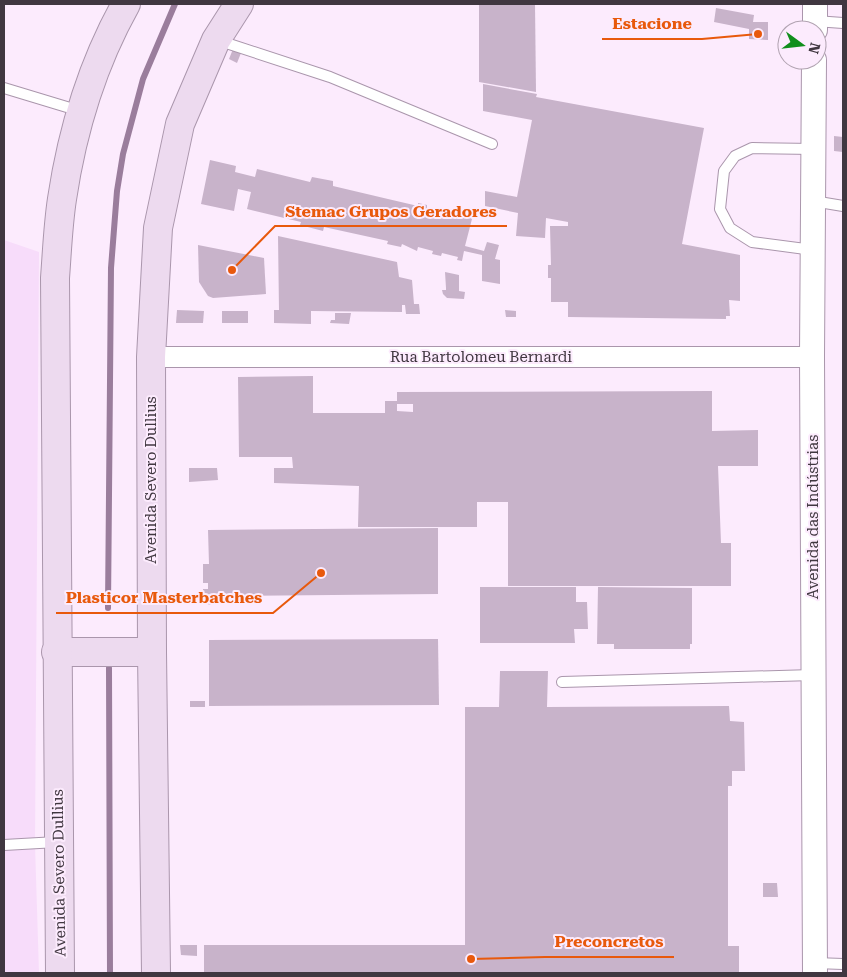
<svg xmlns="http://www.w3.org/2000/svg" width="847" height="977" viewBox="0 0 847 977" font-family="'Roboto Serif',serif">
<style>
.built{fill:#f7dcfa}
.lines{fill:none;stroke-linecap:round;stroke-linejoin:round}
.stream{stroke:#9a7d9c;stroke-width:6}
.building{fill:#c8b3ca;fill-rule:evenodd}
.service-casing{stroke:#aa96ac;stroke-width:12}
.minor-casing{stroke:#aa96ac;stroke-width:22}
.tertiary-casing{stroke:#aa96ac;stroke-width:26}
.secondary-casing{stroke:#aa96ac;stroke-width:30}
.service{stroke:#fff;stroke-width:10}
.minor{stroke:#fff;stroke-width:20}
.tertiary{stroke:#fff;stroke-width:24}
.secondary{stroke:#eddaef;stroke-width:28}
.labels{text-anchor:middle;stroke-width:4;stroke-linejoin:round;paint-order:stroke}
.street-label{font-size:15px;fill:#403740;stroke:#fcebfd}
.leader{fill:none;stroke:#e8590c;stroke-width:2}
.callout-dot{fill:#e8590c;stroke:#fcebfd;stroke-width:2}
.callout-label{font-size:16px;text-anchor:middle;font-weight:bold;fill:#e8590c;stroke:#fcebfd;stroke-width:4;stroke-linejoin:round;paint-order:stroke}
</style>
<rect width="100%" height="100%" fill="#fcebfd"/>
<path class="built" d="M4,240l35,12 -4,593 4,128h-35z"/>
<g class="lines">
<g class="stream">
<path d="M108,608l3,-340 6,-77 6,-37 20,-75 32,-75"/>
<path d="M109,668l1,305"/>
</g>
</g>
<g class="building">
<path d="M479,4h56l1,88 -57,-10z"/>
<path d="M716,8l38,7 -1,7h15v18l-19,-1v-10l-35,-7z"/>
<path d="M233,49l8,4 -4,10 -8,-4z"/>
<path d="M483,84l54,10 -1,3 168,31 -22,116 58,11v46l-11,-1 1,16h-4v3l-158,-2v-15h-17v-24h-3v-13h3l-1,-39h18v-4l-22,-4 -1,20 -29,-2 2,-23 -33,-7v-15l32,6 15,-77 -49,-9z"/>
<path d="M834,136l9,1v15l-9,-1z"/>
<path d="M210,160l26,6 -1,6 20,5 2,-8 53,13 2,-5 21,4v5l55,13 30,7v-3l9,2v3l40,10 1,-4 5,1 -8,31 19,5 3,-9 12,3 -4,14 5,1v24l-18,-3v-26l-18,-4 -2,10 -5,-1 1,-3 -16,-4 -1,3 -9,-2 1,-3 -15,-4 -1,4 -15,-7 -1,3 -14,-3 1,-3 -64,-14 -1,4 -23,-6 1,-3 -54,-13 4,-17 -13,-3 -4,22 -33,-7z"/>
<path d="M278,236l119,26 2,15 13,3 2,24h5l1,10h-14l-1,-9h-3v7l-91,-1v13l-37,-1v-13h5z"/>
<path d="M198,245l66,13 2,36 -53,4 -5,-2 -9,-14z"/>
<path d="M445,272l14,3v16l6,1 -1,7 -17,-1 -4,-4 -1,-4h4v-2z"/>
<path d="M177,310l27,1 -1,12h-27z"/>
<path d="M505,310l11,1v6h-10z"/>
<rect x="222" y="311" width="26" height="12"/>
<path d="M335,313h16l-2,11 -19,-1 1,-3h4z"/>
<path d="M313,376v37h72v-12h12v-9l315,-1v40l46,-1v36h-40l3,77h10v43h-223v-84h-31v25h-119l1,-41 -85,-3v-15h19l-1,-11h-53l-1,-80zM397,404h16v8l-16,-1z"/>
<path d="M189,468h28l1,12 -29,2z"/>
<path d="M438,528v66l-225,2 -2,9 -8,-2v-14h5v-6h-5v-19h6l-1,-34z"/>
<path d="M480,587h96v15h11l1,27h-14l1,14h-95z"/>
<path d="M598,587l94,1v56h-2v5h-76v-5h-17z"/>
<path d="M438,639l1,66 -230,1v-66z"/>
<path d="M500,671h48l-1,36 182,-1 1,15 14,1 1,49h-13v15h-4v160h11v27h-535v-28h261v-238h34z"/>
<rect x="190" y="701" width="15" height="6"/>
<path d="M763,883h14l1,14h-15z"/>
<path d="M180,945h17v11l-16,-1z"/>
</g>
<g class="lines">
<g class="service-casing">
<g id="service">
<path d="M815,21l28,2"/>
<path d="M217,40l113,37 162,67"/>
<path d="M4,88l76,23"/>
<path d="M813,201l30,5"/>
<path d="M813,250l-61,-8 -22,-14 -10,-19 4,-38 11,-15 17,-8 62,1"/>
<path d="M562,682l251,-7"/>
<path d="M4,845l53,-3"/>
<path d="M815,963l28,1"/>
</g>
</g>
<g class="minor-casing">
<path id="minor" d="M151,357h661"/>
</g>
<g class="tertiary-casing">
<g id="tertiary">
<path d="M815,30v-26"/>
<path d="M814,60l-2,297 3,616"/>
</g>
</g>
<g class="secondary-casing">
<g id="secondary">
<path d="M56,652h96"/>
<path d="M60,973l-5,-695c2,-26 3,-53 7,-79 10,-67 31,-136 64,-195"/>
<path d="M156,973l-4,-321 -1,-295 7,-129 22,-104 36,-84 23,-36"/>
</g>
</g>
<use href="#service" class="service"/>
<use href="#minor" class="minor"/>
<use href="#tertiary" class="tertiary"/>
<use href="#secondary" class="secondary"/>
</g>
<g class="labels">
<g class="street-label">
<text x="481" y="362">Rua Bartolomeu Bernardi</text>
<text transform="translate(151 480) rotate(-90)" y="5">Avenida Severo Dullius</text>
<text transform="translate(813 517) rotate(-90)" y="5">Avenida das Indústrias</text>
<text transform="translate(59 873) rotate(-91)" y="5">Avenida Severo Dullius</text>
</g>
</g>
<path class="leader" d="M758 34L702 39H602M232 270L275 226H507M321 573L273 613H56M471 959L545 957H674"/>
<g class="callout-dot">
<circle cx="758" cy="34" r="5"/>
<circle cx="232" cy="270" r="5"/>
<circle cx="321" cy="573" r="5"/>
<circle cx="471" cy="959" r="5"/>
</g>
<g class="callout-label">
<text x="652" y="29">Estacione</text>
<text x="391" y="217">Stemac Grupos Geradores</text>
<text x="164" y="603">Plasticor Masterbatches</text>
<text x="609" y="947">Preconcretos</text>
</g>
<rect width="847" height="977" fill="none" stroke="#403740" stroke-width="10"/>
<g transform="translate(802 45) rotate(105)"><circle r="24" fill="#fcebfd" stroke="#b1a3b1"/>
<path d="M0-4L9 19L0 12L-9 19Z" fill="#108e1c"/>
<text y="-8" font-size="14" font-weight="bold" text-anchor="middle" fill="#403740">N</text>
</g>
</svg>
